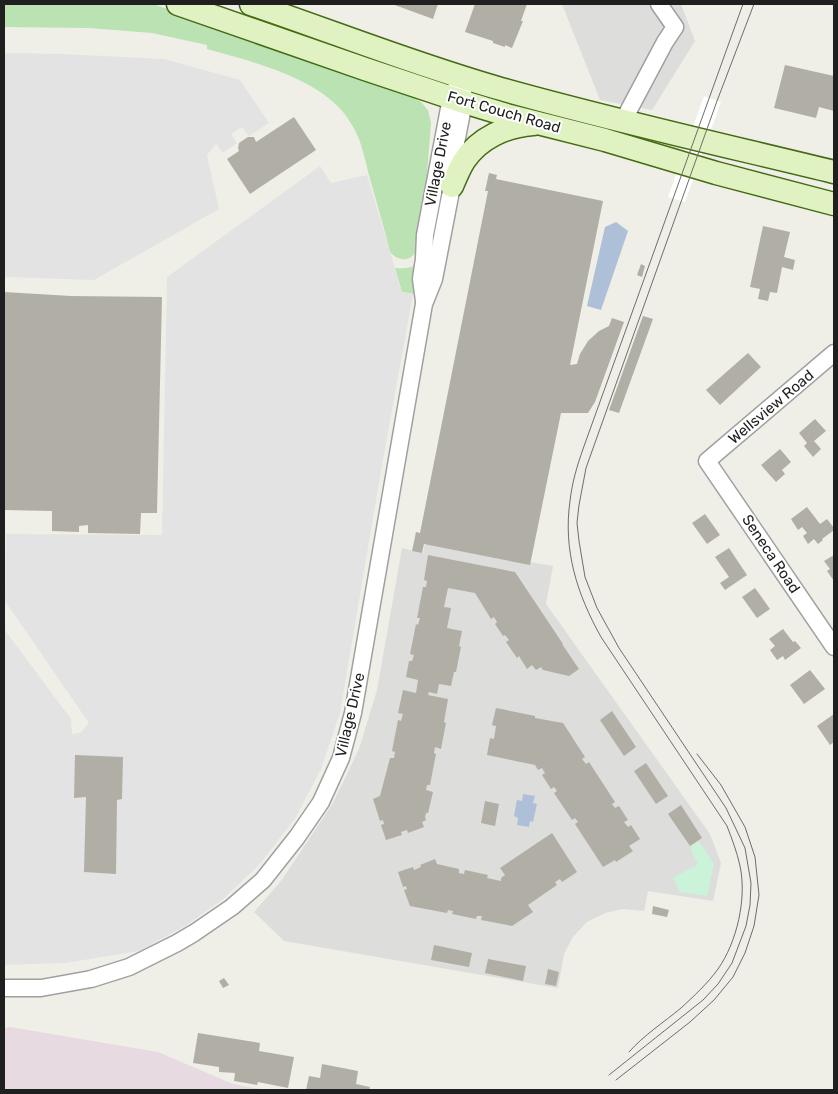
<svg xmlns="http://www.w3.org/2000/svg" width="838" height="1094" viewBox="0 0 838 1094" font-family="Rubik,sans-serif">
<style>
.residential{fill:#dddddc}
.industrial{fill:#e7dae0}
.grass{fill:#bbe2b3}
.park{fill:#caf3da}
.parking{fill:#e3e3e3}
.water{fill:#adc0d7}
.pier{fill:#fff}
.building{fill:#b1aea6}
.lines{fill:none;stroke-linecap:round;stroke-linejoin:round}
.street-casing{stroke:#a0a0a0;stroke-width:19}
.secondary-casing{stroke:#446a13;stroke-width:25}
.street{stroke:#fff;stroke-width:16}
.secondary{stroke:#e0f2c2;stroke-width:22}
.tram{stroke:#6d6d6d;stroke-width:1}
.labels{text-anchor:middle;stroke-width:4;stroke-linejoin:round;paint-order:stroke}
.street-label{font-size:15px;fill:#1f1f1f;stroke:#fff}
</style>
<rect width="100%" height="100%" fill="#efefe7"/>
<g class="residential">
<path d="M562,4h119l14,37 -43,69 -52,-10z"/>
<path d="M425,544l128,22 -7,38 164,230 11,29 -8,38 -65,-10 -4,20 -21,-2 -18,4 -18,9 -14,15 -9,17 -6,34 -274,-47 -30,-29 27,-31 52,-78 26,-54 18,-59 25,-142 21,5z"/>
</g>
<path class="industrial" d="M10,1027l148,25 75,32 33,6h-262v-62z"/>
<g class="grass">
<path d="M4,4h149l260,90 -1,3 9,5 7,8 3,13 -5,64 -7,59c-6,15 -18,18 -29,6 -6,-24 -13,-49 -20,-73 -5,-19 -8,-38 -18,-54 -25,-46 -99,-63 -145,-76v-4l-55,-12 -63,-5 -85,-1z"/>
<path d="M421,262l-6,32 -13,-2 -7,-24c11,1 17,0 26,-6z"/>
</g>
<path class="park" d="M699,841l15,23 -7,32 -27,-4 -7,-14 25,-14 -6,-11 -1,-7z"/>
<g class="parking">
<path d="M4,53l59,1 101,5 76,21 29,43 -20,13 -7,-9 -11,7 6,9 -14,10 -7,-9 -9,11 12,54 -125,71 -90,-3z"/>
<path d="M320,166l11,17 36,-8 35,117 11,2 -31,171 -42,248 -19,56 -25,48 -36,47 -38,36 -37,26 -46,25 -74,12 -61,2v-336l67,90 1,15 8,-1 9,-10 -84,-122 1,-67 156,1 5,-258z"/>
</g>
<g class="water">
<path d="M616,222l12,9 -27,79 -14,-4 18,-79z"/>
<path d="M523,794l12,2 -2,7 4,1 -4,18 -3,-1 -1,6 -12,-2 1,-7 -4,-2 3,-16 5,1z"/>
</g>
<path class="pier" d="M704,96l17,6 -36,100 -17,-5z"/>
<g class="building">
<path d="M392,4h46l-5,15z"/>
<path d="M475,4h52l-6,17h2l-11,27 -7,-3v2l-12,-4v-2l-28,-9z"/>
<path d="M785,65l49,11v35l-15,-4 -3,11 -42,-10z"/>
<path d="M294,117l22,33 -66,44 -23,-35 12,-8 -1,-3 1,-5 9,-6h6l2,5z"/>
<path d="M489,173l8,2 -1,4 107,22 -33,164 7,-1 3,-10 8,-13 11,-10 10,-5 3,-8 12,4 -29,80 -7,11h-27l-31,152 -106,-21 -2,9 -10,-2 4,-19 4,1 68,-342h-3z"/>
<path d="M763,226l27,6 -6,25 11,3 -2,10 -11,-3 -5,26 -7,-1 -2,9 -10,-2 2,-10 -10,-2z"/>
<path d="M641,264l4,2 -3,11 -5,-2z"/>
<path d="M4,292l67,4 91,1 -5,216h-16l-1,21 -52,-1v-8l-9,1v6l-27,-1v-20l-48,-1z"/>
<path d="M643,316l10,3 -34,94 -10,-3z"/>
<path d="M748,353l13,14 -41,38 -14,-15z"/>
<path d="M815,419l11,12 -12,10 7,8 -8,8 -9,-11 3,-3 -8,-10z"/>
<path d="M780,449l11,13 -9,8 3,4 -9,8 -15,-17z"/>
<path d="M807,507l13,17 7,-5 7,9v2l-12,9 1,1 -5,4 -4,-5 -6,5 -5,-8 4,-3 -5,-6 -4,3 -7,-11z"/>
<path d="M705,514l15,21 -13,9 -15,-21z"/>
<path d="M729,548l18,27 -22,15 -5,-7 9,-6 -14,-20z"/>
<path d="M428,555l87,17 48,72h-1l17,25 -10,7 -26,-6 -2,-3 -5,3 -4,-5 -5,4 -8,-13 -2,2 -11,-16 3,-2 -4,-5 -2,1 -8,-12 2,-2 -3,-5 -3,2 -16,-26 -27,-5 -4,19 7,1 -4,20 15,3 -3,15 2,1 -5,25h-2l-3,14 -12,-2 -2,10 -8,-2 -1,3 20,4 -4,23 2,1 -5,26 -6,-2 -1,6 2,1 -6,31h-3l-1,5 7,2 -5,21h-2l-1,4 1,3 -4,2 2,5 -16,6 -1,-3 -6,2 1,3 -16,5 -5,-15 3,-1 -1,-4 -3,1 -7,-22 7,-3 10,-38h4l1,-6 -3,-1 6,-31 3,1 2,-7 -5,-1 5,-23 13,3 2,-13 -12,-3 3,-16h3l2,-6 -4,-1 6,-30 2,1 2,-7h-3l6,-31h3l1,-6 -3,-1z"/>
<path d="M834,555v26l-7,-10 3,-2 -6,-8z"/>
<path d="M755,588l15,21 -13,9 -15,-21z"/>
<path d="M783,629l10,13 2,-1 6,7 -16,12 -2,-4 -6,4 -7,-10 5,-4 -6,-7z"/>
<path d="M810,670l15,19 -21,15 -14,-19z"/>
<path d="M496,708l39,8v2l28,5 22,34 -3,2 4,5 3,-2 26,40 -3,2 3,4 4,-2 9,14 -4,2 4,5 3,-2 9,14 -11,7 4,5 -17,11 -1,-2 -12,7 -28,-43 3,-2 -3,-4 -3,2 -18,-27 3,-2 -3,-4 -3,2 -9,-14 3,-2 -3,-5 -4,2 -3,-5 -48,-10 3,-17 4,1 2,-13 -4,-1z"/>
<path d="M612,711l24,36 -12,9 -24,-36z"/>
<path d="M834,714v28l-4,3 -13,-19z"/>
<path d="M75,755l48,2 -1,42 -5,1 -1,74 -32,-2 2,-75 -12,1z"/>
<path d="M646,763l22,33 -12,8 -22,-33z"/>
<path d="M485,801l14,3 -4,22 -14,-3z"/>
<path d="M681,805l21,33 -12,8 -22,-32z"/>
<path d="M552,833l25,39 -15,10 -2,-3 -5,3 2,3 -29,20 5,7 -21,14 -31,-6 1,-4h-5l-1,3 -24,-5 1,-3 -5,-1 -1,3 -37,-7 -6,-16 3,-1 -1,-3 -3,1 -5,-15 15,-5 1,3 7,-3 -1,-2 15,-6 2,5 22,5v4l5,1 1,-4 23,5 -1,3 14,3v-3l4,-3 -5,-7z"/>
<path d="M653,906l16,4 -2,7 -15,-3z"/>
<path d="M434,945l38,8 -3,14 -38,-7z"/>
<path d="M488,959l38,7 -3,15 -38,-8z"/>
<path d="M548,969l11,3 -3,14 -11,-2z"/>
<path d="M224,978l5,7 -6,3 -4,-7z"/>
<path d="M198,1033l62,10 -1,8 35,6 -6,31 -30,-6 -1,3 -23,-4 1,-8 -16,-1v-5l-26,-4z"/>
<path d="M322,1064l36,7 -2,13 14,3 -1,3h-63l3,-14 11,2z"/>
</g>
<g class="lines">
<g class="street-casing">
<g id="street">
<path d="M623,121l42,-79 10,-15 -16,-23"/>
<path d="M424,301l-3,-22 3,-20 1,-24 26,-137 5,-10"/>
<path d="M834,353l-127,108 127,186"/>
<path d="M4,988h37l50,-9 38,-12 48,-24 17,-10 38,-26 31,-27 34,-43 24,-35 20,-44 12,-45 71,-409 10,-25 18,-93v-23l12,-61 -1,-10"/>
</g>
</g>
<g class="secondary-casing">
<g id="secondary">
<path d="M178,4l187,65 99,33 46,14 95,24 111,33 118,31"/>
<path d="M251,4c83,28 165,61 250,85 110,31 222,56 333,83"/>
<path d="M452,186c4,-9 7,-17 12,-25 15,-23 42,-35 69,-37"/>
</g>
</g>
<use href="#street" class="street"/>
<use href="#secondary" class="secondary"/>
<g class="tram">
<path d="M629,1052c15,-17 34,-29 52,-44 13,-12 27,-25 37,-39 19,-27 29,-71 22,-103 -3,-14 -8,-27 -13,-40l-126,-189c-24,-43 -38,-87 -31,-136 2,-18 7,-35 13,-52l160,-445"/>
<path d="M609,1075l94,-75 15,-16 14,-21 14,-37 4,-21 1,-22 -6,-35 -19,-40 -107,-160 -22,-40 -12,-31 -6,-36 -2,-18 2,-18 7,-37 131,-367 37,-97"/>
<path d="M616,1080l74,-58 24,-22 19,-23 12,-24 9,-27 5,-31 -4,-38 -10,-30 -24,-42 -24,-31"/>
</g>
</g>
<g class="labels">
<g class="street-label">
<text transform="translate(504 112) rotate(16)" y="5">Fort Couch Road</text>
<text transform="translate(438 164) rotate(-79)" y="5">Village Drive</text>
<text transform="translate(771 407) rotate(-40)" y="5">Wellsview Road</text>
<text transform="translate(771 554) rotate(56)" y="5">Seneca Road</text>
<text transform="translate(350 715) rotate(-77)" y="5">Village Drive</text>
</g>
</g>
<rect width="838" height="1094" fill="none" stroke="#1f1f1f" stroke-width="10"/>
</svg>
